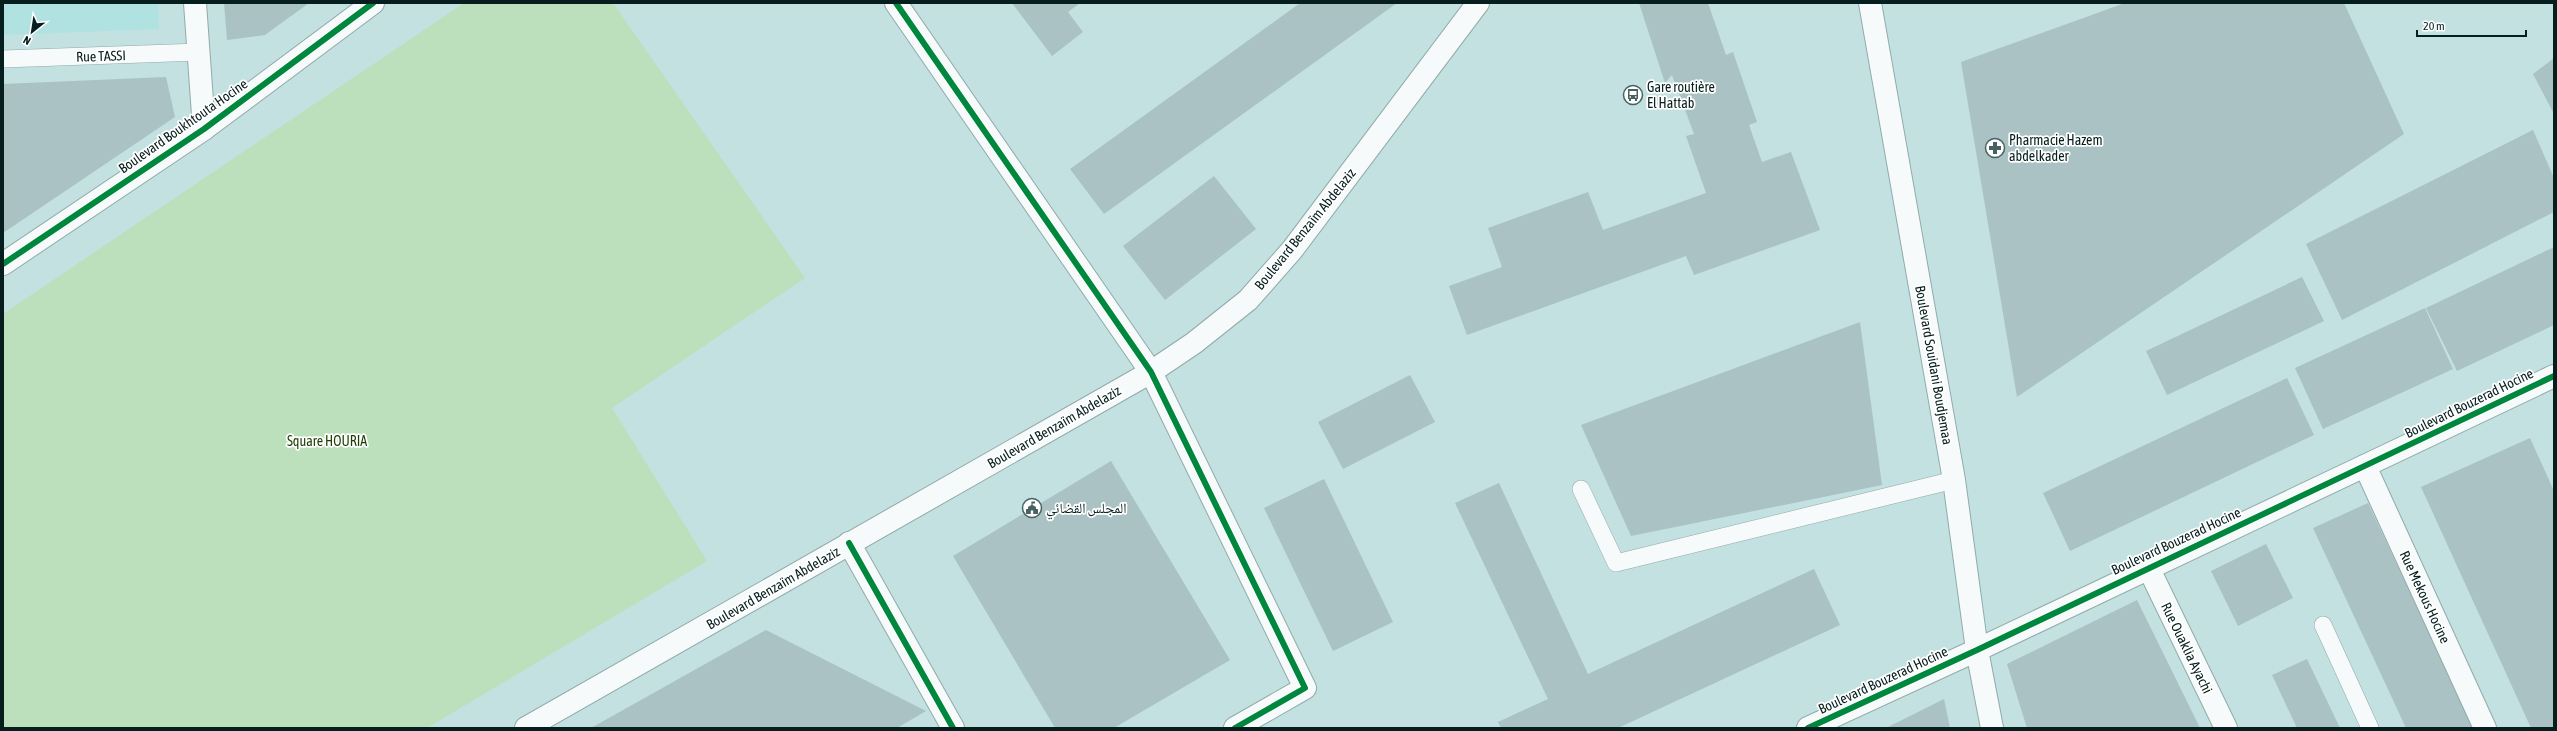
<svg xmlns="http://www.w3.org/2000/svg" width="2557" height="731" viewBox="0 0 2557 731" font-family="'Asap Condensed','Noto Naskh Arabic',sans-serif">
<style>
.built{fill:#afe2e1}
.green{fill:#bbe0bb}
.building{fill:#aac2c4}
.lines{fill:none;stroke-linecap:round;stroke-linejoin:round}
.service-casing{stroke:#92aaaa;stroke-width:18}
.minor-casing{stroke:#92aaaa;stroke-width:24}
.tertiary-casing{stroke:#92aaaa;stroke-width:24}
.secondary-casing{stroke:#92aaaa;stroke-width:24}
.service{stroke:#f6fafa;stroke-width:17}
.minor{stroke:#f6fafa;stroke-width:22}
.tertiary{stroke:#f6fafa;stroke-width:22}
.secondary{stroke:#f6fafa;stroke-width:22}
.cycleway-casing{stroke:#fff;stroke-width:8}
.cycleway{stroke:#00873e;stroke-width:6}
.labels{text-anchor:middle;stroke-width:3.5;stroke-linejoin:round;paint-order:stroke}
.street-label{font-size:14px;fill:#071e1e;stroke:#fff}
.poi-label{font-size:14px;fill:#071e1e;stroke:#fff;text-anchor:start}
.park-label{font-size:14px;fill:#1f3d03;stroke:#fff}
</style>
<rect width="100%" height="100%" fill="#c2e1e0"/>
<path class="built" d="M3,3h155l1,26 -156,6z"/>
<path class="green" d="M464,3h149l192,275 -193,130 95,153 -280,167h-424v-414z"/>
<g class="building">
<path d="M224,3h85l-44,32 -38,5z"/>
<path d="M1012,3h68l-12,9 15,20 -31,24z"/>
<path d="M1300,3h97l-293,211 -34,-45z"/>
<path d="M1639,3h69l18,52 7,-3 24,70 -8,3 13,37 29,-10 29,78 -126,45 -8,-19 -219,79 -18,-49 53,-19 -14,-39 100,-36 15,38 103,-37 -20,-57 8,-2 -22,-59 -7,8z"/>
<path d="M2125,3h219l60,131 -387,263 -56,-335z"/>
<path d="M2554,58v56l-21,-40z"/>
<path d="M166,77l9,40 -172,116v-149z"/>
<path d="M2533,130l21,48v34l-212,108 -36,-76z"/>
<path d="M1214,176l42,53 -91,71 -42,-54z"/>
<path d="M2554,247v78l-97,46 -31,-63z"/>
<path d="M2302,277l22,44 -157,74 -21,-44z"/>
<path d="M2425,308l28,61 -130,60 -28,-61z"/>
<path d="M1860,322l22,163 -251,51 -50,-111z"/>
<path d="M1410,375l25,47 -92,47 -25,-47z"/>
<path d="M2287,378l27,57 -244,116 -27,-58z"/>
<path d="M2530,438l24,53v237h-23l-110,-241z"/>
<path d="M1111,461l119,199 -116,68h-59l-102,-172z"/>
<path d="M1324,479l69,143 -60,29 -69,-143z"/>
<path d="M1499,483l89,191 226,-105 26,56 -222,103h-117l-3,-6 50,-23 -93,-196z"/>
<path d="M2368,503l106,225h-68l-93,-200z"/>
<path d="M2266,544l27,54 -55,28 -27,-55z"/>
<path d="M2137,600l63,128h-173l-20,-64z"/>
<path d="M766,630l160,81 -29,17h-306z"/>
<path d="M2307,659l33,69h-43l-25,-53z"/>
<path d="M1944,699l6,29h-64z"/>
</g>
<g class="lines">
<g class="service-casing">
<g id="service">
<path d="M3,59l196,-7"/>
<path d="M1581,489l35,74 338,-83"/>
<path d="M2323,625l47,103"/>
</g>
</g>
<g class="minor-casing">
<g id="minor">
<path d="M195,3l9,126"/>
<path d="M896,3l255,369 154,316 -70,40"/>
<path d="M3,264l201,-135 169,-126"/>
<path d="M2365,466l120,262"/>
<path d="M849,543l104,185"/>
<path d="M2148,567l78,161"/>
</g>
</g>
<g class="tertiary-casing">
<path id="tertiary" d="M1808,728l169,-78 577,-274"/>
</g>
<g class="secondary-casing">
<g id="secondary">
<path d="M1870,3l84,477 23,170 15,78"/>
<path d="M526,728l625,-356 43,-29 54,-43 44,-50 186,-247"/>
</g>
</g>
<use href="#service" class="service"/>
<use href="#minor" class="minor"/>
<use href="#tertiary" class="tertiary"/>
<use href="#secondary" class="secondary"/>
<g class="cycleway-casing">
<g id="cycleway">
<path d="M896,3l255,369 154,316 -70,40"/>
<path d="M3,264l201,-135 169,-126"/>
<path d="M849,543l104,185"/>
<path d="M1808,728l169,-78 577,-274"/>
</g>
</g>
<use href="#cycleway" class="cycleway"/>
</g>
<defs>
<g id="bus-ring" transform="scale(1)"><circle r="9.5" fill="#fff" stroke="#486262" stroke-width="1.5"/><path d="M-5-6H5V4H4V6H2V4H-2V6H-4V4H-5ZM-3.5-4V0h7V-4ZM-3.5 1.2v1.5H-2V1.2ZM2 1.2v1.5H3.5V1.2Z" fill="#486262"/></g>
<g id="pharmacy-ring" transform="scale(1)"><circle r="9.5" fill="#fff" stroke="#486262" stroke-width="1.5"/><path d="M-2-6h4v4h4v4h-4v4h-4v-4h-4v-4h4Z" fill="#486262"/></g>
<g id="civic-ring" transform="scale(1)"><circle r="9.5" fill="#fff" stroke="#486262" stroke-width="1.5"/><path d="M-.6-6.5H3V-4.5H.6V-3L4-1V1h2V6H-6V1h2V-1L-.6-3ZM-1.2 2.5V6h2.4V2.5Z" fill="#486262"/></g>
</defs>
<g fill-rule="evenodd">
<use href="#bus-ring" x="1633" y="95"/>
<use href="#pharmacy-ring" x="1995" y="148"/>
<use href="#civic-ring" x="1032" y="508"/>
</g>
<g class="labels">
<g class="street-label">
<text transform="translate(101 56) rotate(-2)" y="5">Rue TASSI</text>
<text transform="translate(183 126) rotate(-35)" y="5">Boulevard Boukhtouta Hocine</text>
<text transform="translate(1305 229) rotate(-51)" y="5">Boulevard Benzaïm Abdelaziz</text>
<text transform="translate(1934 365) rotate(80)" y="5">Boulevard Souidani Boudjemaa</text>
<text transform="translate(2469 403) rotate(-26)" y="5">Boulevard Bouzerad Hocine</text>
<text transform="translate(1054 427) rotate(-30)" y="5">Boulevard Benzaïm Abdelaziz</text>
<text transform="translate(2176 541) rotate(-25)" y="5">Boulevard Bouzerad Hocine</text>
<text transform="translate(773 588) rotate(-30)" y="5">Boulevard Benzaïm Abdelaziz</text>
<text transform="translate(2425 597) rotate(65)" y="5">Rue Mekous Hocine</text>
<text transform="translate(2187 648) rotate(64)" y="5">Rue Ouaklia Ayachi</text>
<text transform="translate(1883 680) rotate(-25)" y="5">Boulevard Bouzerad Hocine</text>
</g>
<g class="poi-label">
<text x="1647" y="92">Gare routière<tspan x="1647" dy="16">El Hattab</tspan></text>
<text x="2009" y="145">Pharmacie Hazem<tspan x="2009" dy="16">abdelkader</tspan></text>
<text x="1046" y="513">المجلس القضائي</text>
</g>
<g class="park-label">
<text x="327" y="446">Square HOURIA</text>
</g>
</g>
<rect width="2557" height="731" fill="none" stroke="#071e1e" stroke-width="8"/>
<g transform="translate(32 32) rotate(210)" stroke="#ffffff" stroke-width="3" paint-order="stroke">
<path d="M0-3L7 15L0 10L-7 15Z" fill="#071e1e"/>
<text y="-6" font-size="11" font-weight="bold" text-anchor="middle" fill="#071e1e">N</text>
</g>
<path d="M2417 30v6h109v-6" fill="none" stroke="#071e1e" stroke-width="2"/>
<text x="2423" y="30" font-size="12" fill="#071e1e" stroke="#ffffff" stroke-width="3" paint-order="stroke">20 m</text>
</svg>
